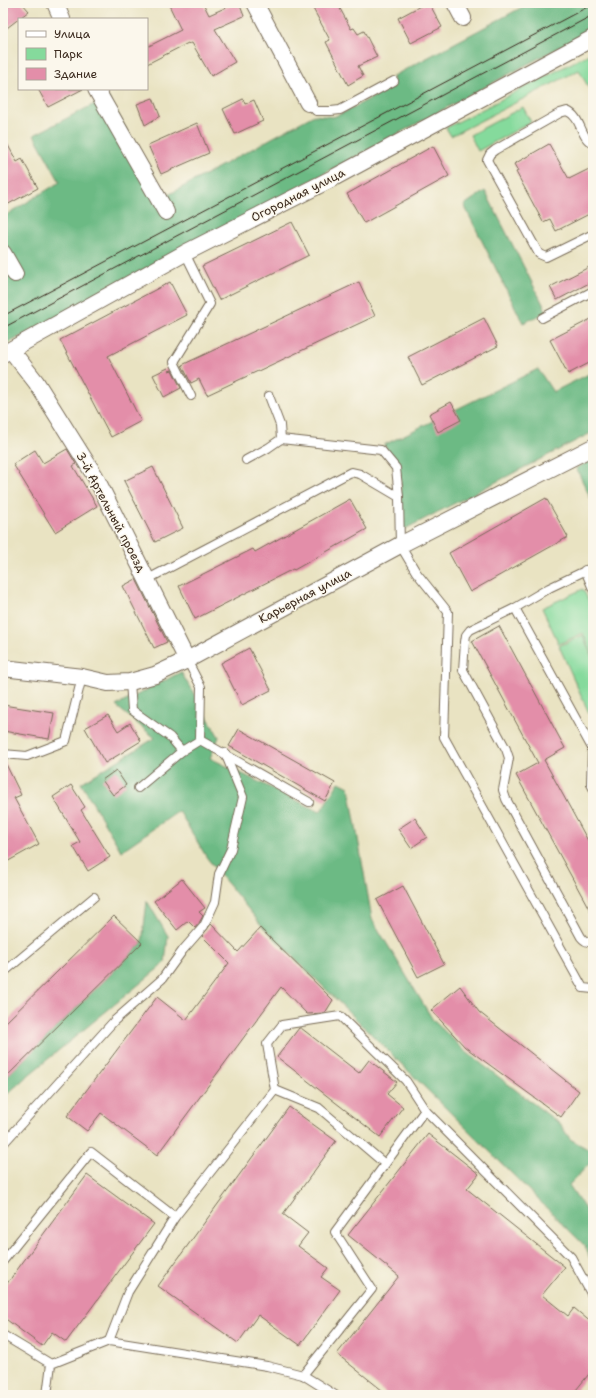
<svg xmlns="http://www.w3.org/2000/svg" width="596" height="1398" viewBox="0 0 596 1398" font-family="'Shantell Sans',sans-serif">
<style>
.green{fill:#85da9c;stroke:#60825d}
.forest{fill:#6cba84;stroke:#547251}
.building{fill:#e38ea9}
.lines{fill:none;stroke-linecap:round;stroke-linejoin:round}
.service-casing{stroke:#786b57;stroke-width:10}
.minor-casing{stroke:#786b57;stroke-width:18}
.service{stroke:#fff;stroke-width:8}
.minor{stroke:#fff;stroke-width:16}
.tram{stroke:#3b2a1e;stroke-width:1}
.labels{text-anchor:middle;stroke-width:3;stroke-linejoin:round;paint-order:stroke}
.street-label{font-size:12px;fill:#3b2a1e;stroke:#fbf7ec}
</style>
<rect width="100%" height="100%" fill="#fbf7ec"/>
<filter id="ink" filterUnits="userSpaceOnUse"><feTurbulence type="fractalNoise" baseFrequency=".025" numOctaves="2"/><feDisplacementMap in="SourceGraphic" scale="8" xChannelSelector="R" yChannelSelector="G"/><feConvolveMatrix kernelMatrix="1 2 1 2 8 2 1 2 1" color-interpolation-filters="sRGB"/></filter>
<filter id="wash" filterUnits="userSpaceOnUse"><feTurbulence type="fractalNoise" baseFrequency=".012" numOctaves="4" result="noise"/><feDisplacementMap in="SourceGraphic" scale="16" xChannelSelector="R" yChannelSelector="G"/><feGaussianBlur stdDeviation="0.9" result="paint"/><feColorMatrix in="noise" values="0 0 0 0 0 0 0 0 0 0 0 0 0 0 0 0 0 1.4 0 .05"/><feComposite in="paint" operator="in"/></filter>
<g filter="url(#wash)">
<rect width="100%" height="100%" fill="#e9e3c2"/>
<g class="green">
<path d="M593,52v44l-14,-26 -128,66 -5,-8z"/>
<path d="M523,107l8,15 -53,29 -8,-16z"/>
<path d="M583,589l10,21v44h-1l-9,-21 -24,11 -17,-36z"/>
<path d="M583,635l10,25v62l-34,-76z"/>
</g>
<g class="forest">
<path d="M530,3h63v26l-590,317v-129l57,-35 -26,-47 74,-38 52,93 8,5 146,-80 19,2 10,-4 51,-27 -1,-10z"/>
<path d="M485,191l62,121 -24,11 -59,-118z"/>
<path d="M538,369l15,23 40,-20v60l-190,98 -3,-58 -16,-27z"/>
<path d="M593,460v43l-17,-35z"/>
<path d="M181,672l38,65 -9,21 110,54 19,-30 10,5 23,132 61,101 32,31 95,73 10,15 23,13v8l-24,25 24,36v45l-8,-20 -323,-320 -55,-68 -28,-47 -58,40 -40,-68 74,-45 -39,-32z"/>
<path d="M147,901l21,35 -3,27 -140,115 -22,20v-18l139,-137z"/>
</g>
<g id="blocks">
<g class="building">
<path d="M3,3h19l7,8 -26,20z"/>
<path d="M168,3h35l6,12 27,-12h3l5,13 -29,13 20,33 -24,14 -19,-33 -3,1 -1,-1 -41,21v-17l34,-17z"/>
<path d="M310,3h27l14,26 3,-1 4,6 6,-3 13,26 -19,9 5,10 -15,9 -22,-43 4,-2z"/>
<path d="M426,3h3l13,24 -31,16 -13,-25z"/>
<path d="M38,89h45l-35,18z"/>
<path d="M153,98l7,18 -15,9 -8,-21z"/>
<path d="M243,99l2,5 9,-4 9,21 -28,13 -12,-25z"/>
<path d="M197,123l12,30 -48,21 -13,-29z"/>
<path d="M3,136l14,26 5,-3 16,29 -35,19z"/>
<path d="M549,144l20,35 24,-12v45l-37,19 -6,-12 -7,3 -27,-50 2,-1 -4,-7z"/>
<path d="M433,146l16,30 -85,47 -17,-29z"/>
<path d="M292,222l17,33 -90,45 -17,-34z"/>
<path d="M593,265v16l-36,19 -7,-13z"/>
<path d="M170,282l17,33 -79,41 33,65 -30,16 -51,-97z"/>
<path d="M359,282l16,34 -168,79 -8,-16 -8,4 -9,-18z"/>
<path d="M484,318l14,28 -76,39 -14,-28z"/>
<path d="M593,318v43l-25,13 -18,-34z"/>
<path d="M168,368l1,3 3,-1 9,18 -17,9 -11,-22z"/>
<path d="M451,402l10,18 -23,12 -9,-18z"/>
<path d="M67,449l9,15 -3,2 24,40 -42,26 -42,-68 22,-14 8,13z"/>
<path d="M153,467l30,61 -28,14 -31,-61z"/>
<path d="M546,498l22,39 -98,55 -21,-39z"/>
<path d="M350,499l17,30 -73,41 -1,-1 -98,50 -16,-33 74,-37 2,3z"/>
<path d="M136,579l31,63 -13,6 -31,-62z"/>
<path d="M499,626l66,122 -21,12 49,90v66l-77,-141 22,-12 -66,-122z"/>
<path d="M249,648l22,42 -29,15 -21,-42z"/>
<path d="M3,705l51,8 -5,26 -46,-8z"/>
<path d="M108,715l10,16 12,-8 11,18 -36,22 -20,-35z"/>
<path d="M239,729l96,54 -10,18 -96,-55z"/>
<path d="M3,760h1l17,35 -7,3 25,46 -36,20z"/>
<path d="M116,770l10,15 -13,10 -11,-15z"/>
<path d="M71,785l14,22 -4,3 29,47 -22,14 -15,-25 7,-4 -27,-45z"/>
<path d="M415,818l12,19 -16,11 -13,-19z"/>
<path d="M182,879l23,29 -6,4 4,4 -4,7 -4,5 -7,-7 -11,9 -23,-29z"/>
<path d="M403,886l41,78 -26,13 -41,-77z"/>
<path d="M114,916l28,27 -139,137v-55z"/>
<path d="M211,924l27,28 22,-24 73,72 -8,13 -18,1 -26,-27 -124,168 -56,-42 -14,18 -20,-15 90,-119 29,23 43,-57 -27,-27z"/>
<path d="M460,986l19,26 100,79 -18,26 -96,-70 -34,-37z"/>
<path d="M299,1028h2l58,45 10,-13 28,22 -10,12 16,13 -23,30 -103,-80z"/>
<path d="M289,1107l47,34 -53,73 25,19 -10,13 30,22 -7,9 19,13 -40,55 -42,-30 -20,28 -80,-57z"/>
<path d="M428,1134l51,40 -12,15 98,78 -23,28 26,21 6,-8 19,16v45l-21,26h-184l-51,-41 62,-78 -51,-41z"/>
<path d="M87,1175l67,49 -88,118 -14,-10 -10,14 -39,-29v-28z"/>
</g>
</g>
</g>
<g filter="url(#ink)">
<use href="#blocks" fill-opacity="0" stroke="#786b57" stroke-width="1"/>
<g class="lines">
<g class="service-casing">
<g id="service">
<path d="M308,103l8,8h15l9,-1 54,-29"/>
<path d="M593,143c-13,-4 -11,-26 -26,-32l-7,2 -65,37 -5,4 -3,6 52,94 7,3 47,-23"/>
<path d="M185,253l25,51 -36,58 17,34"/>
<path d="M542,318l51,-27"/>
<path d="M281,439l100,11 15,18 3,29"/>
<path d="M246,460l22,-12 13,-9 -1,-14 -11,-29"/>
<path d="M593,567l-44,21 -34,20 -45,22 -4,5 -1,7 -2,28 43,79 3,9 -6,32 3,9 75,138c3,4 6,6 12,5"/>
<path d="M585,570l8,19"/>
<path d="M148,579l203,-107 9,2 39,23 1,48 16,27 32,40 -4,125 139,251 10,1"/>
<path d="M515,608l77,140 -1,36 2,4"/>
<path d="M187,660l14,27 -1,53 109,62"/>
<path d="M130,682l2,28 38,27 12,14"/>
<path d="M3,754l24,2 39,-15 16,-64"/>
<path d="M138,788l44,-37 18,-11"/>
<path d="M3,973l91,-76"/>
<path d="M275,1090l44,18 66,56"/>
<path d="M3,1144l111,-123 48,-42 21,-29 21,-24 11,-24 4,-28 12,-25 12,-52 -18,-44"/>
<path d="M3,1261l88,-109 84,65 100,-127 -8,-46 15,-19 58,-9 66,65 19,29 146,147 22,40"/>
<path d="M3,1335l48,29"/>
<path d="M109,1341l19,-49 47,-75"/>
<path d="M303,1375l69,-86 -37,-57 90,-122"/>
<path d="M47,1395l4,-31 58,-23 158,25 36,9 32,20"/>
</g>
</g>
<g class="minor-casing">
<g id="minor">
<path d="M55,3l7,16"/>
<path d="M255,3l53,100"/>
<path d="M455,3l8,15"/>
<path d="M96,89l70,123"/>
<path d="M3,253l12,21"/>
<path d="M11,350l25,32 59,94 92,184"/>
<path d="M3,354l182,-101 150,-76 258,-139"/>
<path d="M3,668l79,9 26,6 22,-1 25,-7 32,-15 213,-115 193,-98"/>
</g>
</g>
<use href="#service" class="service"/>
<use href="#minor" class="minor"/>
<g class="tram">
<path d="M3,316l590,-312"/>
<path d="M3,328l590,-313"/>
</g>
</g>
</g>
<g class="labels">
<g class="street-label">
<text transform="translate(298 195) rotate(-27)" y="4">Огородная улица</text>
<text transform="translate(111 512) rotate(62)" y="4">3-й Артельный проезд</text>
<text transform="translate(305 596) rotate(-28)" y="4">Карьерная улица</text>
</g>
</g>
<rect width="596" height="1398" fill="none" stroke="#fbf7ec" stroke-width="16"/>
<rect x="18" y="18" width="130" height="72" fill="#fbf7ec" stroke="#aea59a"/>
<rect x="26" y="31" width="20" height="6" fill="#ffffff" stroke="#aea59a"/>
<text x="54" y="38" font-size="12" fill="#3b2a1e">Улица</text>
<rect x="26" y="48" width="20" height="12" fill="#85da9c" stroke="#aea59a"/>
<text x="54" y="58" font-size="12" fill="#3b2a1e">Парк</text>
<rect x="26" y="68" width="20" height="12" fill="#e38ea9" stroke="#aea59a"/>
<text x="54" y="78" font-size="12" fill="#3b2a1e">Здание</text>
</svg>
